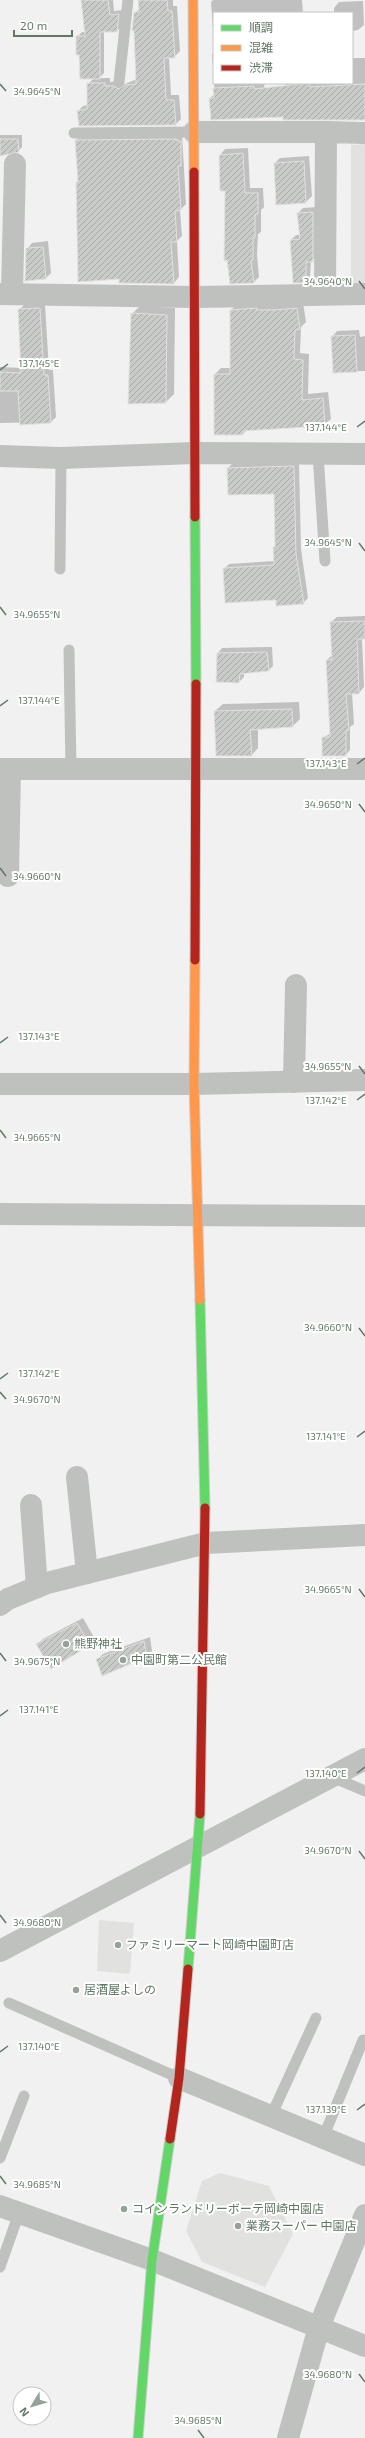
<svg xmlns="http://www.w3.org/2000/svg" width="365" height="2438" viewBox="0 0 365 2438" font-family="'Exo 2','Noto Sans JP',sans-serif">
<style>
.built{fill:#e1e1e0}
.shadow{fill:#0003}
.building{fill:url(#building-hatch);stroke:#e2e0e0}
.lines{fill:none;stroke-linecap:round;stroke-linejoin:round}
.fast-casing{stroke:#cccdcb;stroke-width:11}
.slow-casing{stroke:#cccdcb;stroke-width:11}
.jam-casing{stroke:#cccdcb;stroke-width:11}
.lane{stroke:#bfc1bf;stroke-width:11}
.street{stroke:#bfc1bf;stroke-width:22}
.fast{stroke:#63d668;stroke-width:9}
.slow{stroke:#ff974d;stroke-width:9}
.jam{stroke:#b3261e;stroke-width:9}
.ticks{fill:none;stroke:#627866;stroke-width:1.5}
.poi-dot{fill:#94a297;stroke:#fff;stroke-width:1.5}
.labels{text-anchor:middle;stroke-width:4;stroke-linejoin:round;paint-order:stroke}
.poi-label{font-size:12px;fill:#627866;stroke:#fff;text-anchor:start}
.ticks-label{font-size:10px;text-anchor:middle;fill:#627866;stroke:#fff;stroke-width:4;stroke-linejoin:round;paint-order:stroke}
</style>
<defs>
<pattern id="building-hatch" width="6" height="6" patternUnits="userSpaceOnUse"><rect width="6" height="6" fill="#c9cbc9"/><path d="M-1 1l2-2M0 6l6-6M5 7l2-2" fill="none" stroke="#a7aaa7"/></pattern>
</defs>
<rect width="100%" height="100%" fill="#f2f1f1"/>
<g class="built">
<path d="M365,144v142h-14v-141z"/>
<path d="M99,1920l35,3 -4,51 -33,-3z"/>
<path d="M220,2173l49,13 24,48 -28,53 -63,-25 -16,-31 16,-50z"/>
</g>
<g class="shadow">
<path d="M82,0h31l1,11 9,-1 -1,16 -5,5h-13v42l-5,5h11v4l9,-1 6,3 12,-5 -2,-66 5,-5 -1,-8h34v6h4l3,45 -6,6h-5l2,38h8l2,24 -5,5 -98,-13 5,-5 5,-1v-21l6,-6 -14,-24 -3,-17 5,-5h3z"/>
<path d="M213,0h89l1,13h-89v30l-3,-41z"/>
<path d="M363,1l1,24 -6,5 -6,1v-18h-18v-5l5,-6z"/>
<path d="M214,52v31h50l3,29 -57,-14 5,-4 -3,-40z"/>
<path d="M352,58h13v60h-77l-2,-35h66z"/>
<path d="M182,134l4,70 -6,6 2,26 -5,5 2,36 -5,6 -54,-5 -43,-96 2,-2 -3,-40 6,-5z"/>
<path d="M0,135h22v12l-4,4 -18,4z"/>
<path d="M248,148l2,40h13l1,19 -3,3v22l-3,2 -1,21 2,22 -5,5 -28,-92h-5l-1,-35 5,-6z"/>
<path d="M309,156l3,40 -6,6 -31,-39 5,-5z"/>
<path d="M318,207l-1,49 -6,5 -1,16 -5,5 -14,-42 5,-5h4l-2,-22 5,-5z"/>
<path d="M48,241l3,32 -5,5 -19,-29 5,-6z"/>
<path d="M303,302l3,20 -5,5 -1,26 9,1 -1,40 20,-2 3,27 -7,6 -77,5 -4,4 -28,-60 6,-6h10v-58l6,-6z"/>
<path d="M45,304l4,66h4l3,47 -5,5 -51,1v-56l22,1 -3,-58 5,-5z"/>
<path d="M140,306l35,2 -1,86 -8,8 -34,-88z"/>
<path d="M359,330l1,7 5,-1v35l-31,1 -2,-35 5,-6z"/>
<path d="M299,462l2,87 7,49 -5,5 -27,-4 -52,-30 5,-5 46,-3v-68l-47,-25 5,-5z"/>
<path d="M365,616v22h-3l2,49 -5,6h-7l2,31 -4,3v23l-5,6 -22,-18 8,-5 -4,-73 5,-5 -1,-33 6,-5z"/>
<path d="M272,647l1,19 -4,4 -25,2v5l-5,5 -21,-29 4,-5z"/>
<path d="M299,702l1,17 -7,7 -35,2v20l-7,8 -36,-45 8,-7z"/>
<path d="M83,1618l12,21 -43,29 -15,-24 6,-5z"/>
<path d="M150,1637l2,14 -6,5 -49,4 6,-6z"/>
</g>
<g class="building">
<path d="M81,0h27l2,15 9,-1 -2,18h-17v47h-20l-1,-24h-3v-19h9z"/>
<path d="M138,0h29l1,11h4l3,47h-11l2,42h8l2,25 -97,1 -2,-15 10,-2v-26h18v3h8l6,3 6,-4 11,-1 -2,-53h-2l2,-19h5z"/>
<path d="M309,83l1,4 55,-3v36h-82v-3l-72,3 -2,-22h5l-1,-10 41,-2v3z"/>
<path d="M0,139h18l1,13 -19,4z"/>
<path d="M177,139v2h4v25h-3l3,44 -6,1 2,31h-6l3,42 -55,-1v-4l-41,3 -2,-100h2l-3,-42z"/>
<path d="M243,153l2,40h13v21h-3v24h-2v22h-2l3,23 -24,1 -3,-24 -3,1 1,-70h-5l-1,-36z"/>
<path d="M304,161l2,42 -30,2 -2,-42z"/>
<path d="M313,212v50h-7v21h-13l-3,-43 10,-1 -3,-26z"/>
<path d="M43,247l3,32 -21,2 1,-33z"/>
<path d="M40,308l4,67h4l3,48 -31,2 -2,-34h-18v-19l21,1 -3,-64z"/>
<path d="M257,308v2h17l23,-2 3,21 -5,1 -1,29 9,1 -1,40 21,-2 2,28 -82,5v4h-29v-61h16v-64z"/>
<path d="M131,313l36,2 -1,88 -38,1z"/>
<path d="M355,335l2,37 -24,1 -2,-37z"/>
<path d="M294,466l2,88 8,50 -28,2v-6l-51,3 -2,-35 51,-3 -1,-18h2l-1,-53 -46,1 -1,-27z"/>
<path d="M365,621v18h-8l2,55h-13l3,36 -3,1v25h-24v-19h8l-4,-77h6l-2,-38z"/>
<path d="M267,652l2,19 -29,3 -1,9 -23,-1 1,-29z"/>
<path d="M292,709l1,18 -43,3 2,26h-36l-2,-45z"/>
<path d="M77,1623l13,22 -39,24 -15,-25z"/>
<path d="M144,1641l3,16 -45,19 -6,-17z"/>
</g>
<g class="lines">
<g class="fast-casing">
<g id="fast">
<path d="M195,517l1,167"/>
<path d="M200,1300l5,208"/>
<path d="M188,1969l12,-155"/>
<path d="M138,2438l14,-178 18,-121"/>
</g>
</g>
<g class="slow-casing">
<g id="slow">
<path d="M193,0l1,172"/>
<path d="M195,960l-1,124 6,216"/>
</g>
</g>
<g class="jam-casing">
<g id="jam">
<path d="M194,172l1,345"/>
<path d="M195,960l1,-276"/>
<path d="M200,1814l5,-306"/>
<path d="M170,2139l9,-61 9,-109"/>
</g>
</g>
<g class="lane">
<path d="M119,82l9,-82"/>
<path d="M74,133l120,-1"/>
<path d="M318,454l7,107"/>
<path d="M60,569l1,-111"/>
<path d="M69,650l2,120"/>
<path d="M332,1777l33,14"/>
<path d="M9,2003l170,75"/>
<path d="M271,2116l45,-98"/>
<path d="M323,2138l40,-98"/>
<path d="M0,2158l24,-62"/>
<path d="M0,2267l19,-54"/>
</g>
<g class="street">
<path d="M194,132h132"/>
<path d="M12,293l3,-129"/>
<path d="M0,294l195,3 170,-3"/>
<path d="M325,294l1,-162 39,1"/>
<path d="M0,456l61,2 133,-5 171,1"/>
<path d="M0,769h365"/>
<path d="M8,876l2,-107"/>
<path d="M294,1082l2,-97"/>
<path d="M0,1084h194l171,-4"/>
<path d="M0,1214l365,2"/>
<path d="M77,1477l10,96"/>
<path d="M31,1505l6,82"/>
<path d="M0,1605l8,-6 39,-16 159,-40 159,-8"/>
<path d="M0,1951l365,-192"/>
<path d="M179,2078l186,77"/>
<path d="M0,2206l152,54 213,86"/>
<path d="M288,2438l31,-111 46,-112"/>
</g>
<use href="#fast" class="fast"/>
<use href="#slow" class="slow"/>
<use href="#jam" class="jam"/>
</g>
<path class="ticks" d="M0,84l6,7M359,281l6,8M0,370l8,-6M357,427l8,-6M359,543l6,8M0,607l6,8M0,706l8,-6M357,764l8,-6M359,804l6,8M0,868l6,8M0,1043l8,-6M359,1066l6,8M357,1100l8,-6M0,1130l6,8M359,1328l6,8M0,1379l8,-6M0,1392l6,7M357,1437l8,-6M359,1589l6,8M0,1653l6,8M0,1716l8,-6M357,1773l8,-6M359,1851l6,8M0,1915l6,8M0,2052l8,-6M357,2110l8,-6M0,2176l6,8M359,2374l6,8M198,2430l6,8"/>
<g class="poi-dot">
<circle cx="66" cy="1644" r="4"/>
<circle cx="123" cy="1660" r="4"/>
<circle cx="118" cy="1945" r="4"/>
<circle cx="76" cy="1990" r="4"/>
<circle cx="124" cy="2209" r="4"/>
<circle cx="238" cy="2226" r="4"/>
</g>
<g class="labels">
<g class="poi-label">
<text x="74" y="1648">熊野神社</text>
<text x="131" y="1664">中園町第二公民館</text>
<text x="126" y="1949">ファミリーマート岡崎中園町店</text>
<text x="84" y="1994">居酒屋よしの</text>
<text x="132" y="2213">コインランドリーボーテ岡崎中園店</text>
<text x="246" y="2230">業務スーパー 中園店</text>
</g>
</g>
<g class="ticks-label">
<text x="37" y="95">34.9645°N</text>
<text x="328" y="285">34.9640°N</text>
<text x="39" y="367">137.145°E</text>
<text x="326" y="431">137.144°E</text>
<text x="328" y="546">34.9645°N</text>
<text x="37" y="618">34.9655°N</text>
<text x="39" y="704">137.144°E</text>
<text x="326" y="767">137.143°E</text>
<text x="328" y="808">34.9650°N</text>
<text x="37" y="880">34.9660°N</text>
<text x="39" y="1040">137.143°E</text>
<text x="328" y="1070">34.9655°N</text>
<text x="326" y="1104">137.142°E</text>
<text x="37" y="1141">34.9665°N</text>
<text x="328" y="1331">34.9660°N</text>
<text x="39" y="1377">137.142°E</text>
<text x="37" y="1403">34.9670°N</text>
<text x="326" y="1440">137.141°E</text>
<text x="328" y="1593">34.9665°N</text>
<text x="37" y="1665">34.9675°N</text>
<text x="39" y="1713">137.141°E</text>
<text x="326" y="1777">137.140°E</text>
<text x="328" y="1854">34.9670°N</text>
<text x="37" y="1926">34.9680°N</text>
<text x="39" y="2050">137.140°E</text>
<text x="326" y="2113">137.139°E</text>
<text x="37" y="2188">34.9685°N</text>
<text x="328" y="2378">34.9680°N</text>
<text x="198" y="2424">34.9685°N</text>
</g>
<rect x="213" y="12" width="140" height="72" fill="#ffffff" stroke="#c0c9c2"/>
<rect x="221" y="25" width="20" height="6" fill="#63d668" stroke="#c0c9c2"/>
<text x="249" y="32" font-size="12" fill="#627866">順調</text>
<rect x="221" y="45" width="20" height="6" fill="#ff974d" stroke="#c0c9c2"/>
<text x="249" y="52" font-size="12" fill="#627866">混雑</text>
<rect x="221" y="65" width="20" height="6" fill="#b3261e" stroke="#c0c9c2"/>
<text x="249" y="72" font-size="12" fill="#627866">渋滞</text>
<g transform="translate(32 2406) rotate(232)"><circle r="19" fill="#ffffff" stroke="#c0c9c2"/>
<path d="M0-3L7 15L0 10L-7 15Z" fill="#94a297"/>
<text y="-6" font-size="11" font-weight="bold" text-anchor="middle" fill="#627866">N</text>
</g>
<path d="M14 30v6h58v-6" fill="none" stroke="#627866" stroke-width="2"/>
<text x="20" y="30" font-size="12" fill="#627866" stroke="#ffffff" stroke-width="3" paint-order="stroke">20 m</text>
</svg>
